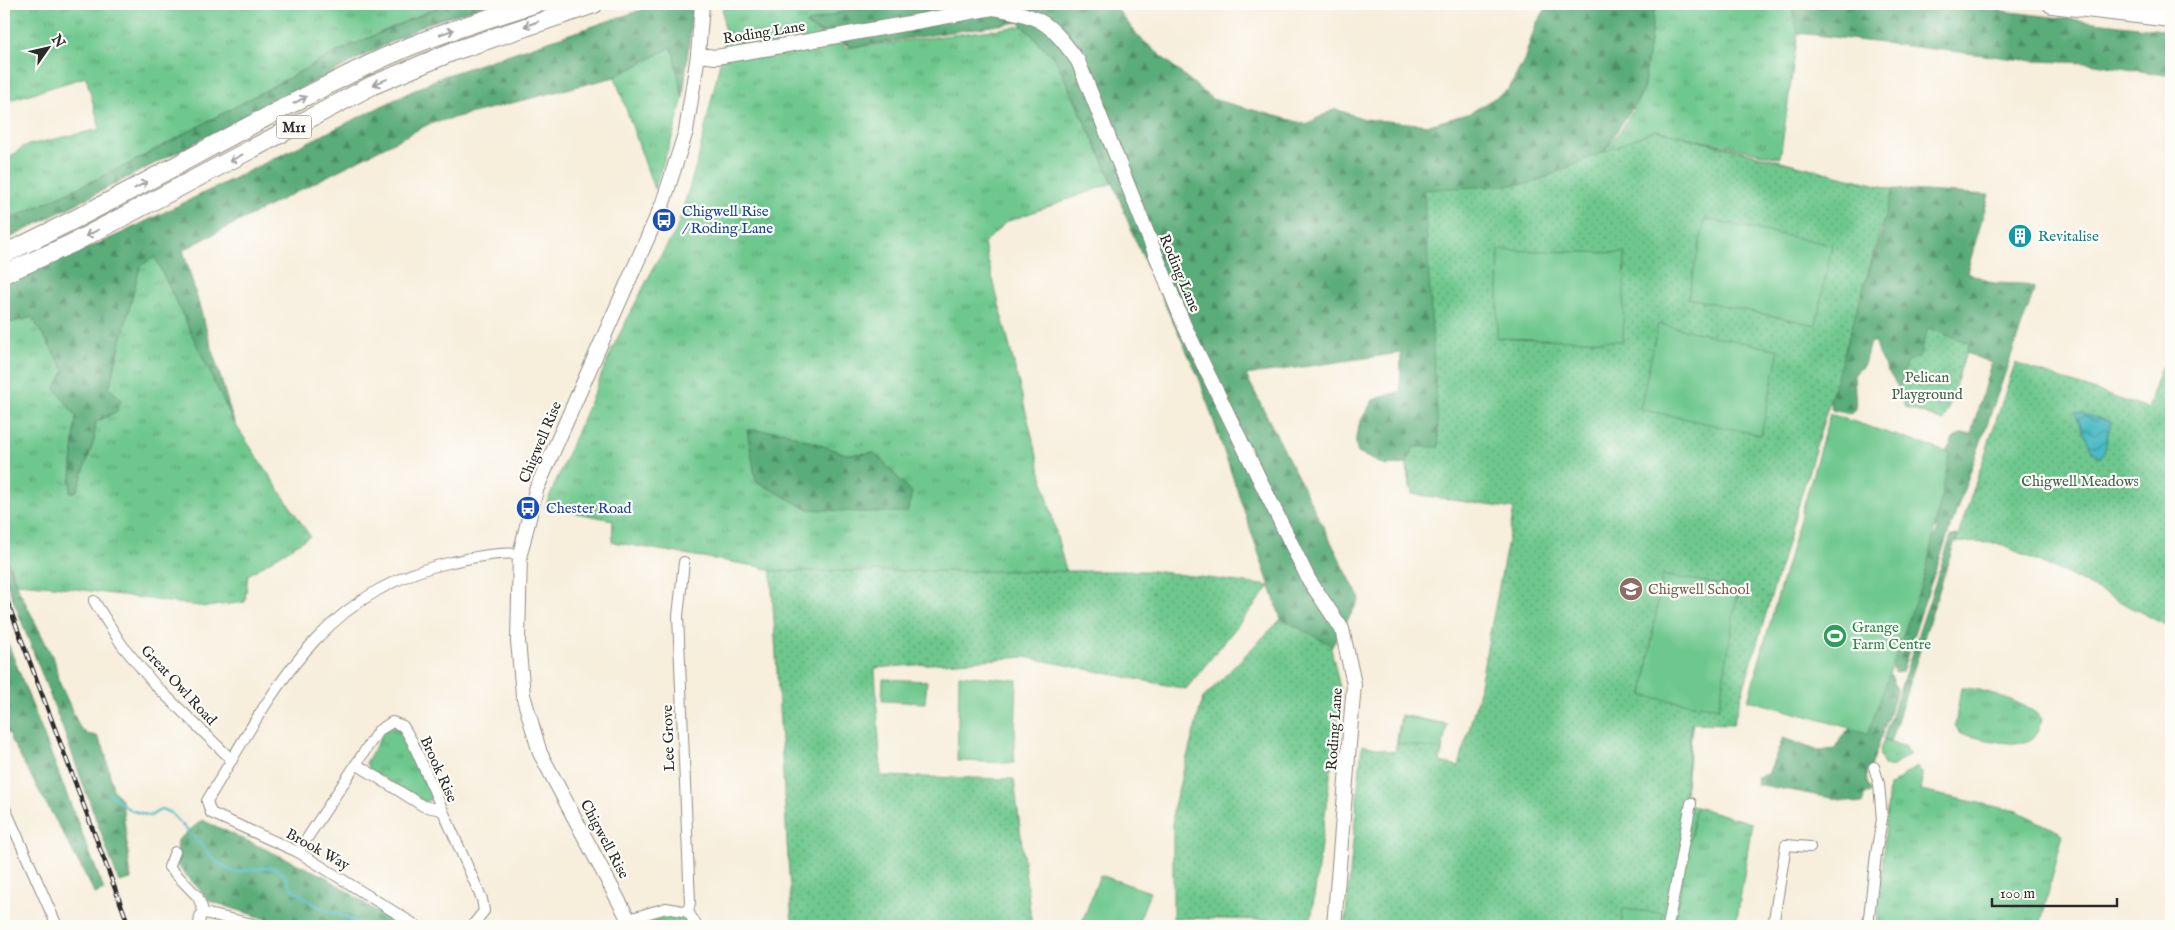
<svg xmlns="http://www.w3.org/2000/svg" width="2175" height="930" viewBox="0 0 2175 930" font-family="'IM FELL English',serif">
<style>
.grass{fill:url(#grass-tufts);stroke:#4c7a5c}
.forest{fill:url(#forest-firs);stroke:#426c52;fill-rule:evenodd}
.cemetery{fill:url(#cemetery-stones);stroke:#4c7a5c}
.park{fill:url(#park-dots);stroke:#4c7a5c}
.garden{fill:#6ec88e;stroke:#4c7a5c}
.water{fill:url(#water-waves);stroke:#3c7278}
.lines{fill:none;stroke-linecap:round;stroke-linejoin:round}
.stream{stroke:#4cbac4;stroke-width:2.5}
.street-casing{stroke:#918c84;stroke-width:12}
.secondary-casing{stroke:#918c84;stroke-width:16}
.highway-casing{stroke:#918c84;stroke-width:20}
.street{stroke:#fff;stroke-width:10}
.secondary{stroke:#fff;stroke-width:14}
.highway{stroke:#fff;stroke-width:18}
.rail-casing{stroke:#2b2b2b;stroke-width:4.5}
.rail{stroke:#fdfcf7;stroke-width:2.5;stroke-dasharray:8;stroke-linecap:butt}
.oneway{stroke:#a0a0a0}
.labels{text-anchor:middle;stroke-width:4.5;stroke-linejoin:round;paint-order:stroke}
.shield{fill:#fdfcf7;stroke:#6a6a68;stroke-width:1}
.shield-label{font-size:14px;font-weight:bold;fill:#2b2b2b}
.street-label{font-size:15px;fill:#2b2b2b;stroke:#fdfcf7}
.transit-label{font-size:15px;fill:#164399;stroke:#fdfcf7;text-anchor:start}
.culture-label{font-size:15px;fill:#0d838f;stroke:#fdfcf7;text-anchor:start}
.park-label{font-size:15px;fill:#42624e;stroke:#fdfcf7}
.education-label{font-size:15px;fill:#785e54;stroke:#fdfcf7;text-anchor:start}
.leisure-label{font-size:15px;fill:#27864d;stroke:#fdfcf7;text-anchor:start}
</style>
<defs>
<pattern id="grass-tufts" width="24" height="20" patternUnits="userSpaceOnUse" patternTransform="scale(1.25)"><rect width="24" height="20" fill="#6ec88e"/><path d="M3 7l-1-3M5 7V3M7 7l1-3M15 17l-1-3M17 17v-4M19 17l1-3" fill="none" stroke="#5ba374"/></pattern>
<pattern id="forest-firs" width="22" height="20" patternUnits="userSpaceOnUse" patternTransform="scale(1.25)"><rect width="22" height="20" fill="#5aac79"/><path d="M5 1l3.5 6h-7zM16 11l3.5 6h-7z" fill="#4b8c63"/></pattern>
<pattern id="cemetery-stones" width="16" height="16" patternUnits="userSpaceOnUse" patternTransform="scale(1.25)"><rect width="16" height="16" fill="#6ec88e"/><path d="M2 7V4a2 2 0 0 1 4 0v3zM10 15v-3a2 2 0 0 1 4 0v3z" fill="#5ba374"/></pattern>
<pattern id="park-dots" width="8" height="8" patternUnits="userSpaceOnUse" patternTransform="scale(1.25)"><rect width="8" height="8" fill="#6ec88e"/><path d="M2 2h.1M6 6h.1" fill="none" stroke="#5ba374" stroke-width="1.8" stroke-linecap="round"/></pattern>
<pattern id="water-waves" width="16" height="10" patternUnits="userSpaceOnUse" patternTransform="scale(1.25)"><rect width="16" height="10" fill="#4cbac4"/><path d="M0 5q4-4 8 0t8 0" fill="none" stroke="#3f979f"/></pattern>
</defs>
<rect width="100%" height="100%" fill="#fdfcf7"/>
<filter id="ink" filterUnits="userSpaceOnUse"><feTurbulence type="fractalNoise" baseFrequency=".02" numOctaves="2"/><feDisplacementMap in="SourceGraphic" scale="10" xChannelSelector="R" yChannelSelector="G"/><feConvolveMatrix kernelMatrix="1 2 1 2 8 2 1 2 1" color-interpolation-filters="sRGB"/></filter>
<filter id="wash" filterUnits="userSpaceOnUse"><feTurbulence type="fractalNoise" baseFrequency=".0096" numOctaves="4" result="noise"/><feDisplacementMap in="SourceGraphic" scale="20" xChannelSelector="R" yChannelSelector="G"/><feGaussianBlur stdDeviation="1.12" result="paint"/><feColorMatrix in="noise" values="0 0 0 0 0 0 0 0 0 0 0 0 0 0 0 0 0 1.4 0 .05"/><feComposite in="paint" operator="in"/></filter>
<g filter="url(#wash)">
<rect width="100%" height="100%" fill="#f7eedc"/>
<g class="grass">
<path d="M4,4h441l-110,49 -210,113 -121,56v-60l20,-16 76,-17 -14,-52 -76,23 -6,-4z"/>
<path d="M722,4h145l-62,20 42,24 176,-22 33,34 57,123 -107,39 -22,22 82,328 -295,-1 -10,-4 -149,-25 1,-22 -68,-13 71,-166 40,-78 20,-32 22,-72 27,-119z"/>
<path d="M1655,4h136l7,29 -18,125 -125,-28 -52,23 21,-27 19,-35z"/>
<path d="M672,47l11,51 -9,34 -20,57 -39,-112z"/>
<path d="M155,257l82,170 73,109 -62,39 -3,27 -39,5 -152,-21 -38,-3 -12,-33v-226l28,-7 33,54 -10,17 21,28 -6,76 7,-1 17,-51 1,-17 22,-12 4,-12 -12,-10 31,-123z"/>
<path d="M1961,688c18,-1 70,16 81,31 -2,6 -4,13 -8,18 -14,14 -56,0 -74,-3l-5,-9z"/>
<path d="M403,726l32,71 -10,5 -55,-32 -4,-7 20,-35z"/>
<path d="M1883,741l22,5 5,8 -18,13 -8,-1 -5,-13z"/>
<path d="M1917,766l5,7 -1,18 96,20 46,23 -23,92h-163l12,-140z"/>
<path d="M1696,807l56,16 -16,103h-62z"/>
<path d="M675,915l11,5 5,6h-46l8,-6z"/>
</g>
<g class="forest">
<path d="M445,4h46l-65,20 -422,217v-19l121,-56 210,-113z"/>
<path d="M659,4h34l-10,94 -11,-51 -57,30 -186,47 -246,126 51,173 -79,-166 -15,9 -31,122 12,11 -4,12 -22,12 -1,17 -17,51 -7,2 6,-77 -21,-28 10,-17 -33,-54 -28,7v-39l118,-52 319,-156z"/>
<path d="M867,4h246l27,34 72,61 94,25 29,-15 30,10 64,6 41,-12 39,-24 15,-29 12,-36 13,-20h106l-12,87 -40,62 -73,31 -91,263 216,-317 238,59 96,6 -22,77 26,11 31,1 11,4 -110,312 -23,72 -7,1 -5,-14 34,-107 13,-20 -4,-22 13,-58 7,-13 7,-5h11l20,-71 -25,-10 2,-10 -62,19 -7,27 -19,-31 -4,-16h-6l-6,23 -10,10 2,34 -7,5 -17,-4 -4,-15 -135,323 -9,85 -170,-295 -105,-20 -2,-24 -21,2 -28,-13c-7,-21 5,-36 15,-53l27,-9 1,-38 -155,22 114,224 -29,49 -50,-29 -82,-241 -63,-136 -26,-67 -54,-115 -37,-38 -169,25 -45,-23zM1696,176l187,53 -38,115z"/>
<path d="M1791,4h152l228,27v45l-82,-13 -56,-2 -235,-28z"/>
<path d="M747,430l34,1 65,23 29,-1 37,40 -5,19h-46l-54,-3 -51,-28z"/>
<path d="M1957,535l-67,208 -7,-3 68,-204z"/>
<path d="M4,550l9,28 42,84 3,17 21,47 8,8 10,2 7,12 9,41 9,12 9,78 -12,3 -56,-153 -59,-153z"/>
<path d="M4,633l100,257 -9,4c-26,-52 -56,-102 -84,-154l-1,-6 -6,-2z"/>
<path d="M1891,675l6,15 -26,77 -5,4 1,11 4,10 -7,3 -1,9 -107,-20 1,-7 11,-3 15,-36 36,13 16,-2 6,-11 14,-15 29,-47z"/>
<path d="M202,820l124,57 73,49h-112l-77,-25 -34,-37 2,-24z"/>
</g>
<path class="cemetery" d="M1162,922l154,4h-154z"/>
<g class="park">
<path d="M1655,130l238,59 -160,535 -42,-1 -7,79 12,5 -22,119h-329l17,-181 33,7 6,-37 46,9 -7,38 19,4 18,-66 37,-191 -102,-15 -5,-30 7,-17h25l-15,-257 106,-6z"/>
<path d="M1928,328l41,15 -25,78 -39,-14 -6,-18 7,-27 13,-5z"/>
<path d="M2171,360v268l-104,-54 -70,-31 -41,-1 59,-179 133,46 12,-41z"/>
<path d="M771,571h382l117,15 -84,103 -161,-32 -150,11 6,108 133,3 18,147h-240z"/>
<path d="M1281,619l49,25 11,49 -30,228 -138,-3v-109l30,-111z"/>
</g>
<g class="garden">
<path d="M1705,219l127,26 -16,80 -128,-27z"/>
<path d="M1499,250l126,3 -2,88 -126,-3z"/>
<path d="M1658,324l121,26 -18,85 -121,-26z"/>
<path d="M1830,414l120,39 -24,118 -58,162 -120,-33z"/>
<path d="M1662,575l76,12 -19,121 -76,-12z"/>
<path d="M959,675l58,5 -3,83 -57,-2z"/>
<path d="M883,679l44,2 -2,22 -43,-2z"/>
<path d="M1402,716l45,8 -5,26 -45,-7z"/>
<path d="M1100,875l50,17 -13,34 -56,-1z"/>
<path d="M1623,909l40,4 -2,13h-40z"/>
</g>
<path class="water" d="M2075,412l36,10 -7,31 -4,5 -8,-7z"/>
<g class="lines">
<g class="stream">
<path d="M4,732l3,1"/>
<path d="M109,793l21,17 20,6 12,-7 9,4 46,49 16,10 40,-5 11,7 8,15 25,17 50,20"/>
</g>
</g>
</g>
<g filter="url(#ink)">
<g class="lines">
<g class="street-casing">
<g id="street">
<path d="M684,562l-6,54 12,287 -2,9"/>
<path d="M94,601l28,44 33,40 77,75"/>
<path d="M356,764l67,42 18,4"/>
<path d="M4,806l53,120"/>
<path d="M175,852l-6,15 29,30 6,16"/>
<path d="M298,852l80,-121 14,-9 11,4 9,15 70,158 2,12 -12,15"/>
<path d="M629,919l37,-11 22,4 9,14"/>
<path d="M199,926l1,-10 4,-3 57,13"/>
<path d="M417,926l-119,-74 -87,-39 -4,-12c64,-106 114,-211 245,-239 23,-5 45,-10 68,-8"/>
<path d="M1668,926l23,-123"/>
<path d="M1773,926l13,-81 24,2"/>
<path d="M1868,926l8,-72 6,-35 -3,-35 -5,-17"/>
</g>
</g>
<g class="secondary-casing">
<g id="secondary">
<path d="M698,55l18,2 54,-9 223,-40c48,7 57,15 85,53l106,264 125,255 33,49 12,55 -20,242"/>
<path d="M632,926l-92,-173 -17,-58 -5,-54 2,-87 16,-64 127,-287 23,-72 12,-76 4,-51"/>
</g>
</g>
<g class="highway-casing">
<g id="highway">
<path d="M2052,4l119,14"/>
<path d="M4,254c122,-57 238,-128 360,-187 54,-27 112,-45 170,-63"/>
<path d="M4,274l69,-31 300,-158 81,-34 140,-47"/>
</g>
</g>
<use href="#street" class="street"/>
<use href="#secondary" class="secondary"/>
<use href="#highway" class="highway"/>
<g class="rail-casing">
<path id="rail" d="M4,593l125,333"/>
</g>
<use href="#rail" class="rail"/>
</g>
<defs><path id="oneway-shaft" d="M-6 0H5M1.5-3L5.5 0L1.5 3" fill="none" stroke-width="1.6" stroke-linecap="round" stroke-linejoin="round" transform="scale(1.25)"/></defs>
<g class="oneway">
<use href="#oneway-shaft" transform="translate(531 24) rotate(161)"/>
<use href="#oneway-shaft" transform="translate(447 32) rotate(-20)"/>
<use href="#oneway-shaft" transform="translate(380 82) rotate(157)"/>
<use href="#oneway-shaft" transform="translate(300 100) rotate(-28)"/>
<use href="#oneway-shaft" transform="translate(236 158) rotate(152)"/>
<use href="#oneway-shaft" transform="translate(141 185) rotate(-28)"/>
<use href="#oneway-shaft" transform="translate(92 233) rotate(153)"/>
</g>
</g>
<defs>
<g id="bus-disc" transform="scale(1.25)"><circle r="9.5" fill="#1a4fb4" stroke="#fdfcf7"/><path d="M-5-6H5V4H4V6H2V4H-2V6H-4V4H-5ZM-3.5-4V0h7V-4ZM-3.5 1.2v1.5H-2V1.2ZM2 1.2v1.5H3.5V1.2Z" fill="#fff"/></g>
<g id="building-disc" transform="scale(1.25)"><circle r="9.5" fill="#0f9aa8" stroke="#fdfcf7"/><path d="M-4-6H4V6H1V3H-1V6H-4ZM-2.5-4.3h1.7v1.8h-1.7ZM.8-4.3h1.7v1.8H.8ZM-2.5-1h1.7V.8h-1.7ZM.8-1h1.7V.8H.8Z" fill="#fff"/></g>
<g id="school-disc" transform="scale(1.25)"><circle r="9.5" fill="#8d6e63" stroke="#fdfcf7"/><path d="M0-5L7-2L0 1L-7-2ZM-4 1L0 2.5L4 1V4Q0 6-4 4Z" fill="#fff"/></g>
<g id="stadium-disc" transform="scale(1.25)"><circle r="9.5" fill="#2e9e5b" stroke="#fdfcf7"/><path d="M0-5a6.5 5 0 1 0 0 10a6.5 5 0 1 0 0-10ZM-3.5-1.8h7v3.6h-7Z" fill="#fff"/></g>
</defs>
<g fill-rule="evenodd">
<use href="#bus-disc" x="664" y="220"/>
<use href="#building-disc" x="2020" y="236"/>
<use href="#bus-disc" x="528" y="508"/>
<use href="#school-disc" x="1631" y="589"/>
<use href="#stadium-disc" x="1835" y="636"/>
</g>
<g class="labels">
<rect class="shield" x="276.5" y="115.5" width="35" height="23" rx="4"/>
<g class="shield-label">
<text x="294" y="132">M11</text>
</g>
<g class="street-label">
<text transform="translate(764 32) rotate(-9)" y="5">Roding Lane</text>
<text transform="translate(1180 273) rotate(67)" y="5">Roding Lane</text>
<text transform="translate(540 442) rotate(-67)" y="5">Chigwell Rise</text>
<text transform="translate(179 685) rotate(47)" y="5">Great Owl Road</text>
<text transform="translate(1334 729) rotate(-86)" y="5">Roding Lane</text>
<text transform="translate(668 738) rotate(-92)" y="5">Lee Grove</text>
<text transform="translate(439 769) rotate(66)" y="5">Brook Rise</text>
<text transform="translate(605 839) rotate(62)" y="5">Chigwell Rise</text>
<text transform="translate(318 849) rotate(29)" y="5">Brook Way</text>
</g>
<g class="transit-label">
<text x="682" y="216">Chigwell Rise<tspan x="682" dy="17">/ Roding Lane</tspan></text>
<text x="546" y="513">Chester Road</text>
</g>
<g class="culture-label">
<text x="2038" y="241">Revitalise</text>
</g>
<g class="park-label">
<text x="1927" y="382">Pelican<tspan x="1927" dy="17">Playground</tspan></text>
<text x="2080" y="486">Chigwell Meadows</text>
</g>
<g class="education-label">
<text x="1648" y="594">Chigwell School</text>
</g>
<g class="leisure-label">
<text x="1852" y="632">Grange<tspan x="1852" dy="17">Farm Centre</tspan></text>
</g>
</g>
<rect width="2175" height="930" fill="none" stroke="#fdfcf7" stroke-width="20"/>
<g transform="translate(48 48) rotate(56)" stroke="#fdfcf7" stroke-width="4" paint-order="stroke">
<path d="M0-4L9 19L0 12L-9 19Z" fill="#2b2b2b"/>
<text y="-8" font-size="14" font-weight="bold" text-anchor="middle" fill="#2b2b2b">N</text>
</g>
<path d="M1992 898v8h125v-8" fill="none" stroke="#2b2b2b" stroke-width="2.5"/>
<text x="2000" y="898" font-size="15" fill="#2b2b2b" stroke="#fdfcf7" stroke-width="4" paint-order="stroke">100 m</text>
</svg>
